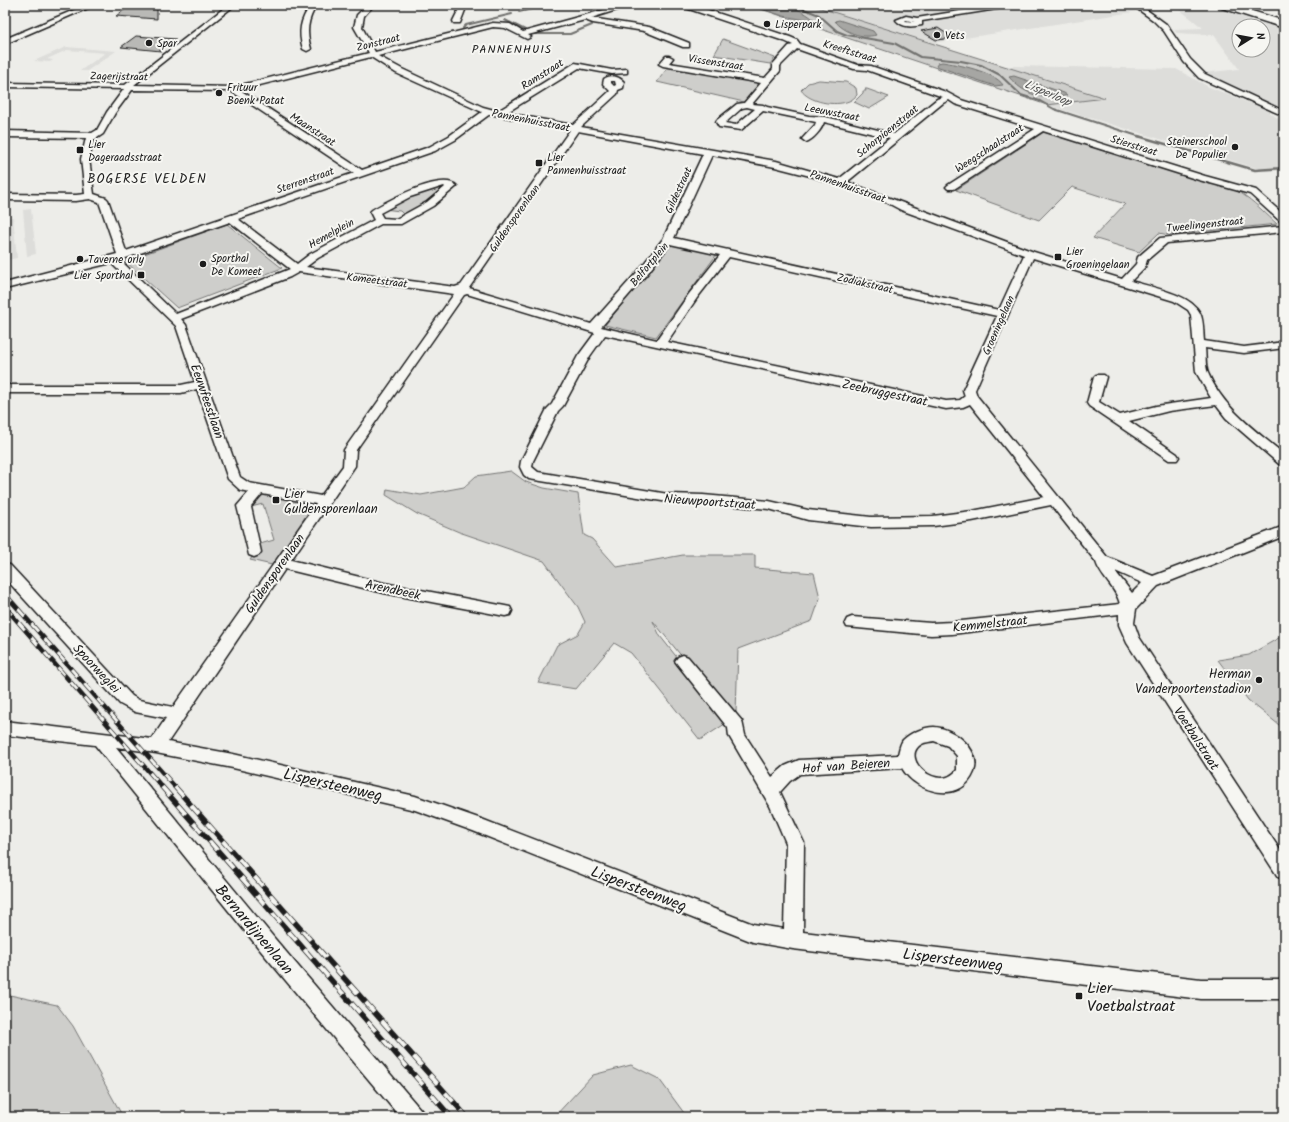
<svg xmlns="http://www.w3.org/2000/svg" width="1289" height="1122" viewBox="0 0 1289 1122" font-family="Kalam,sans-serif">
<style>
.built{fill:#ddddda;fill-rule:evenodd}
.green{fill:#cececb;stroke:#757574}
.water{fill:#a6a6a3;stroke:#6f6f6d}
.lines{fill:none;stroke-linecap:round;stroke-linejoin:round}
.stream-far1{stroke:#6f6f6d;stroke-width:2}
.stream{stroke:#6f6f6d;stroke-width:2.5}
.building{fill:#b9b9b6;stroke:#1c1c1c}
.minor-casing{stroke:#1c1c1c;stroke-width:3}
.highway-casing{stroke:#1c1c1c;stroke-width:3}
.minor{fill:#f6f6f2;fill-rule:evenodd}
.highway{fill:#f6f6f2;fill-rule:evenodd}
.rail-far1-casing{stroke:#1c1c1c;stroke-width:4.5}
.rail-casing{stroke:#1c1c1c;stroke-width:5.5}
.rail-far1{stroke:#f6f6f2;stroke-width:3;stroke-dasharray:10;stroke-linecap:butt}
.rail{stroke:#f6f6f2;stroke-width:4;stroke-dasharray:12;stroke-linecap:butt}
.poi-dot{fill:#1c1c1c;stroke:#f6f6f2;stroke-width:1.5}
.labels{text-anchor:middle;stroke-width:4;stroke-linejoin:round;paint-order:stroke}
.far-poi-label{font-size:11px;fill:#1c1c1c;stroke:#f6f6f2;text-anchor:start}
.far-street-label{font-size:11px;fill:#1c1c1c;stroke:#f6f6f2}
.far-neighbourhood-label{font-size:12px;letter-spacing:1px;fill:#1c1c1c;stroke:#f6f6f2}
.far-water-label{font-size:12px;font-style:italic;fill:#535352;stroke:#f6f6f2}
.far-quarter-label{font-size:13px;letter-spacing:1px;fill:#1c1c1c;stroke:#f6f6f2}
.street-label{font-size:13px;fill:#1c1c1c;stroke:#f6f6f2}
.poi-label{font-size:13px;fill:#1c1c1c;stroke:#f6f6f2;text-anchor:start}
.near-street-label{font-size:16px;fill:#1c1c1c;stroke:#f6f6f2}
.near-poi-label{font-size:16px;fill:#1c1c1c;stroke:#f6f6f2;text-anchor:start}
</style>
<rect width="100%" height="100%" fill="#edede9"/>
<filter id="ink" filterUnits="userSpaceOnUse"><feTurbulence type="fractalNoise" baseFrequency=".025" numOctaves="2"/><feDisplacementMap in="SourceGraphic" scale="8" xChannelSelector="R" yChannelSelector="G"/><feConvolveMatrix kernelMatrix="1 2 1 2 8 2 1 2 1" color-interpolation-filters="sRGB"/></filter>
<g filter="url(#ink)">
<g class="built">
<path d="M813,5h318l8,6 -206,32z"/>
<path d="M1174,5h33l77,25v79l-72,-31 -8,-5 35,-4 -25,-34 -38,-2 -2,-4 29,-1zM1239,26h24v24h-24z"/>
<path d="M66,47l13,1 37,3 -29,20h-7l25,-18 -38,-3 -20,9 6,1 -3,2 -16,-1z"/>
<path d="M1005,66l171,3 33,18 56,22 19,14v47l-18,1 -219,-66 67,-8 -9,1z"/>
<path d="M31,209l5,45 -9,2 -4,-46z"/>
<path d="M13,217l4,41 -10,2 -2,-42z"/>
</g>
<g class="green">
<path d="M749,5h62l294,93 -58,7z"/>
<path d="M723,39l52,19 -5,6 -56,-9z"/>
<path d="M669,66l92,15 -17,21 -87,-20z"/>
<path d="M819,80l27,2 10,6 1,7c-2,2 -5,5 -8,6 -14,6 -40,1 -48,-11l7,-7z"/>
<path d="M865,89h2l22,8 -20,12 -15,-7 9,-9v-2h3z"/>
<path d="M1044,132l166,52c29,0 47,22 67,40l-108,11 -10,-2 -20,19 -46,-14 32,-34 -53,-17 -33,33 -83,-30z"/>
<path d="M444,184l5,3 -20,17 -24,12 -5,-5 -16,-2 25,-14z"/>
<path d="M227,224l55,44 -105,40 -52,-47z"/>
<path d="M672,244l45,10 -61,83 -51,-12z"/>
<path d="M511,471l15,11 18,6 34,6 6,41 8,4 25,28 66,-12h72v13l59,5 6,25 -8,23 -74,28 -2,64 -9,-1 -74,-91 7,15 68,86 -28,18 -69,-87 -17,-10 -38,46 -38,-6 19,-38 21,-11 7,-12 -7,-15 -34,-46 -85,-29 -42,-18 -31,-19 1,-6 34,6 43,-8 12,-11z"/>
<path d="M264,495l39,7c5,1 7,4 7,8l-38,55 -22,-5 10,-13v-3l14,-4 -11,-36 -12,3 9,-10z"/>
<path d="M1284,635v94l-36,-29 -30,-40 31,-5z"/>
<path d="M5,994l52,11 16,21 50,91h-118z"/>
<path d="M631,1065l28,14 28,38h-133l39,-42z"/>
</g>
<g class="water">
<path d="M760,5c25,0 37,0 57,17l-34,-6 -23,-8z"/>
<path d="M839,20l34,11 3,4c-14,4 -32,-3 -41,-14z"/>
<path d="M942,62c15,2 53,10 61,23l-8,1 -59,-20 2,-3z"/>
<path d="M1014,76l50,17 3,2c-22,7 -44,-1 -58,-18z"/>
</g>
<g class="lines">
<g class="stream-far1">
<path d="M794,5l25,10 18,16 10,4 47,8 26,14 41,4 20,4 19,10 21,20 19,6 14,8 87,28"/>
<path d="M519,12l30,-7"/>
<path d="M505,20l20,10"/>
<path d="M463,28l3,-3 46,-11"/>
<path d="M533,34h37l22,-9"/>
</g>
<path class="stream" d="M1138,136l117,34 29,-2"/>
</g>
<g class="building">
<path d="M128,7l29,1v11l-41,-3z"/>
<path d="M938,28l15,10 -17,2 -15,-9z"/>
<path d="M136,36l40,3 -15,12 -40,-4z"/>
</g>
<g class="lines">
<g class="minor-casing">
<g id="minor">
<path d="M86,5h9l-90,39v-5z"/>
<path d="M228,5h7l-101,80 99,2 136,-34 -15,-26 3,-12 10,-10h7l-10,11 -2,11 13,25 118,-29 17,1 13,8 99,-27h11l-42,13 58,9 40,16v4h-6l-39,-16 -51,-8 -8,-3 -57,15 3,2 -4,2 -22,-11 -12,-1 -115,29 24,13 81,38 15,4 77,-48 37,7 15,-1v4l-15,1 -33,-6 -73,45 67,12 37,-34 -7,-7 1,-5c6,-5 15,-3 20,3l-1,6 -5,2 -1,4 -36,33 195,34 63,18 51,-41 -66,-16c-2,7 -11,18 -18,20l-4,-3 13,-14 1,-3 -53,-11 -22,19 -22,-3 -3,-5 1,-2 20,-16 7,-1 17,-20 -98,-17 -4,-2 7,-8h3l4,2 -4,5 96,15 8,-9v-5l16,-18 4,-1 -9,-4 -107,-36h16l97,32 7,3 3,4 58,21 13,1 75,26 15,8 244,76 51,14 28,25v8l-3,-1 -31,-28 -51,-14 -156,-49 -89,58h-6l-2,-2 2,-2 87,-56 -80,-25 -6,-4 -6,3 -96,79 187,70 88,27 14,-15 2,-7 22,-19 124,-12v6l-117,11 -20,17 -2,7 -14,14c19,6 60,13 69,32 4,8 3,20 4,28l40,6 40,-5v6l-40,5 -39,-5c1,8 0,18 3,25 15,35 48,58 76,81v11l-5,-1 -53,-46 -10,-13 -47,6 -40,10 48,33 2,3 -2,3h-8l-80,-54 -2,-3 7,-26 2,-2h8l2,2 -7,25 21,13 36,-9 55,-8 -15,-26 -5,-57 -3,-5 -14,-9 -141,-43 -58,132 2,6 130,161 46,19 131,-50v10l-126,50 -22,23 -2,14 5,14 145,219v23l-6,-2 -151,-234 -8,-18v-11l-167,20 -21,1 -84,-8 -2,-4 2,-4 5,-2 79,6 21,-1 168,-18c-4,-17 -19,-26 -24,-42l-45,-57 -79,16 -39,5 -62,1 -63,-7 -39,-11 -66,-6 -35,-1 -139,-23 -5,-4 -4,-8 1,-6 26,-52 5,-5 26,-48 17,-23 -128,-39 -3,1 -108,155 -1,16 -64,94 93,23 121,23 5,1 2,4 -2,4 -5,1 -121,-23 -99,-24 -117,173 65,12 182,42 69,24 269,104 31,5 2,-86 -16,-37 -41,-70 -1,-8 -50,-63 -3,-4 3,-4 5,-2 5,2 54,64 3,14 27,42 13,-11 14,-6 99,-5c1,-5 2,-11 5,-15 7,-7 21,-13 31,-13 20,1 48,23 40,45 -13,33 -58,21 -72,-4l-102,6 -10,7 -10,11 24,51 -1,89 398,47h83v20h-83l-408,-50 -40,-7 -280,-111 -58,-21 -182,-42 -77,-15 -40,-6 159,192 146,171 4,7h-25l-139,-166 -166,-206 -90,-10v-14l147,18 14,-21 -31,-6 -15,-8 -115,-126v-14l5,1 122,131 7,4 34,7 143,-203 -54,-10 -11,13 10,45 -2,3 -5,2 -5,-2 -12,-49 12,-14 -9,-2 -12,-11 -31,-90 -16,4h-176v-8h176l14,-3 -19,-56 -65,-63 -106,26v-6l112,-29 -18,-52 -9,-3 -14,2 -71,-1v-6l71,1 9,-1 -4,-35 5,-21 -81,-1v-6l87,2 5,-3 10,-18 17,-23 -119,-2v-4l120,2zM797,49l57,20 13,1 76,27 -6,2 -43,35 -68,-17 -17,-1 -42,-9 -4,-2 -11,-1 28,-33v-5zM371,57l25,16 86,39 -33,24 -20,11 -67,23 -122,-80zM611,81h4l1,4 -2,1 -3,-3zM132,90l99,1 123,82 -228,78 -18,-51 -2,-2 -12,-4 -5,-35 5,-19 9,-6 12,-21zM747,107l8,2 -19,16 -11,-2 17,-15zM490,114l80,16 -109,155 -6,2 -149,-20 12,-9 63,-34h20l32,-18 24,-20c-15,-15 -69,15 -85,24l-2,2 4,8 -64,34 -13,10 -59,-45 197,-68 20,-11zM578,131l125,23 -40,85 -24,31 -48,54 -122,-36zM712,155l63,12 39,10 72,25 15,8 123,45 -25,55 -325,-72zM444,186l1,1 -18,15 -31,17 -13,-1 -3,-5 30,-16zM230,222l60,47 -114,45 -56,-54zM670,244l50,11 -31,39 -32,46 -56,-13 46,-53zM729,257l268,59 -34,74 2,6 -5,4 -14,1 -279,-59 30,-44zM299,272l155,22 -108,153 -2,3 -1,16 -22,30 -72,-13 -9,-6 -54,-152 -5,-6 109,-42zM605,335l341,74 17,-2 7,-3 74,93 -72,14 -39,5 -62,1 -63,-7 -39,-9 -66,-6 -35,-1 -130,-22 -6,-5 1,-6 25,-50 5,-5 27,-50zM1115,571l27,12 -10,10zM934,741l14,5 9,10v14c-19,24 -59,-13 -35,-26 3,-2 8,-2 12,-3z"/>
<path d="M311,5h6c-10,15 -11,27 -6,44l-4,2 -4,-2c-5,-17 -3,-29 8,-44z"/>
<path d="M461,5h6l-7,18h-6l-1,-2z"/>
<path d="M996,5h16l-3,2 -87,14v4c-10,2 -19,3 -26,-5l10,-4 11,2zM906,20l9,2 -10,-1z"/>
<path d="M1132,5h8l26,19 24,35 15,15 79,37v5l-85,-38 -15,-16 -20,-31 -11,-11z"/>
</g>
</g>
<g class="highway-casing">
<path id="highway" d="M1218,5h15l51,16v7l-65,-21z"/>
</g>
<use href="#minor" class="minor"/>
<use href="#highway" class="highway"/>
<g class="rail-far1-casing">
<g id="rail-far1">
<path d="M5,594l171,194"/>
<path d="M5,607l158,181"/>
</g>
</g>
<g class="rail-casing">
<g id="rail">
<path d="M162,787l289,330"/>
<path d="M175,787l292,330"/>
</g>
</g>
<use href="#rail-far1" class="rail-far1"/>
<use href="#rail" class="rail"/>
</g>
</g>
<g class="poi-dot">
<circle cx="767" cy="24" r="4"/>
<circle cx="937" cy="35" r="4"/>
<circle cx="149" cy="43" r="4"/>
<circle cx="219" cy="93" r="4"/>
<circle cx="1235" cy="147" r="4"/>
<rect x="76" y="146" width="8" height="8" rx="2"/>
<rect x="535" y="159" width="8" height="8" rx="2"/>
<rect x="1054" y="253" width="8" height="8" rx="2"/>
<circle cx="80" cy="259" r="4"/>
<circle cx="203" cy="264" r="4"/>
<rect x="137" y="271" width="8" height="8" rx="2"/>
<rect x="272" y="496" width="8" height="8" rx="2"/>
<circle cx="1259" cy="680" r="4"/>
<rect x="1075" y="992" width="8" height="8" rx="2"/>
</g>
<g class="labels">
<g class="far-poi-label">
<text x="775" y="28">Lisperpark</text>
<text x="945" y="39">Vets</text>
<text x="157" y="47">Spar</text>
<text x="227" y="91">Frituur<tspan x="227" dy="13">Boenk Patat</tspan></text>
<text x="1227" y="145" text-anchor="end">Steinerschool<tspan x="1227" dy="13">De Populier</tspan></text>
<text x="88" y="148">Lier<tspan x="88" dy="13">Dageraadsstraat</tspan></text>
<text x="547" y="161">Lier<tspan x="547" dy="13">Pannenhuisstraat</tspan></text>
<text x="1066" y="255">Lier<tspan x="1066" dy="13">Groeningelaan</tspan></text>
<text x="211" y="262">Sporthal<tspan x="211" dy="13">De Komeet</tspan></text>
<text x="88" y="263">Taverne orly</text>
<text x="133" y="279" text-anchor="end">Lier Sporthal</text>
</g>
<g class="far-street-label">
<text transform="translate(378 42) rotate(-14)" y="4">Zonstraat</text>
<text transform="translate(850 51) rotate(17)" y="4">Kreeftstraat</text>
<text transform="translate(716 62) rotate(9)" y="4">Vissenstraat</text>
<text transform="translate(542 74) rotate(-32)" y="4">Ramstraat</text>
<text transform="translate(119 76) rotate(1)" y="4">Zagerijstraat</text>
<text transform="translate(832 112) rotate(11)" y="4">Leeuwstraat</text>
<text transform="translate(531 120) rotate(11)" y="4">Pannenhuisstraat</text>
<text transform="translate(313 129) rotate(33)" y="4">Maanstraat</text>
<text transform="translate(887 131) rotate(-39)" y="4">Schorpioenstraat</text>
<text transform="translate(1134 145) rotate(17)" y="4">Stierstraat</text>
<text transform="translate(989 148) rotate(-33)" y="4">Weegschaalstraat</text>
<text transform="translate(305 180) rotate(-19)" y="4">Sterrenstraat</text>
<text transform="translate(848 186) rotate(19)" y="4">Pannenhuisstraat</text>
<text transform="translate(678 190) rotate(-65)" y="4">Gildestraat</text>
<text transform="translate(514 218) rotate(-55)" y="4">Guldensporenlaan</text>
<text transform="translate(1205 224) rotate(-6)" y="4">Tweelingenstraat</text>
<text transform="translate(331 233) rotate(-29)" y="4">Hemelplein</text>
<text transform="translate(649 264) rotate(-50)" y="4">Belfortplein</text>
<text transform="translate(377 280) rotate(7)" y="4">Komeetstraat</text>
<text transform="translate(865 283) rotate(13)" y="4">Zodiakstraat</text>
<text transform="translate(998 325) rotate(-66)" y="4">Groeningelaan</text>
</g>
<g class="far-neighbourhood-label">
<text x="512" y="53">PANNENHUIS</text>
</g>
<g class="far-water-label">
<text transform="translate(1048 93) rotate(23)" y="4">Lisperloop</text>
</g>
<g class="far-quarter-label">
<text x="147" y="183">BOGERSE VELDEN</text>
</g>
<g class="street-label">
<text transform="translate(885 392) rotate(12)" y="5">Zeebruggestraat</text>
<text transform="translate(208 401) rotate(71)" y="5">Eeuwfeestlaan</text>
<text transform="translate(710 501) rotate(4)" y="5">Nieuwpoortstraat</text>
<text transform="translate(274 573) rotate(-55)" y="5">Guldensporenlaan</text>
<text transform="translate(393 589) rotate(12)" y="5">Arendbeek</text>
<text transform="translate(990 623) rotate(-6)" y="5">Kemmelstraat</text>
<text transform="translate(97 668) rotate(47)" y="5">Spoorweglei</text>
<text transform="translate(1197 738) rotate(57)" y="5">Voetbalstraat</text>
<text transform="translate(846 765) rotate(-4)" y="5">Hof van Beieren</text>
</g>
<g class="poi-label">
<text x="284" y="498">Lier<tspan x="284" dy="15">Guldensporenlaan</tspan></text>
<text x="1251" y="678" text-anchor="end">Herman<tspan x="1251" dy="15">Vanderpoortenstadion</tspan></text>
</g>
<g class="near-street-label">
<text transform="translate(333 784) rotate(13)" y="6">Lispersteenweg</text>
<text transform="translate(639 888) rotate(21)" y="6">Lispersteenweg</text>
<text transform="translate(255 929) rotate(50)" y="6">Bernardijnenlaan</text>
<text transform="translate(953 959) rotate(7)" y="6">Lispersteenweg</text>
</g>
<g class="near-poi-label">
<text x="1087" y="993">Lier<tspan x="1087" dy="18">Voetbalstraat</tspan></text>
</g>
</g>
<rect width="1289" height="1122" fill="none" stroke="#f6f6f2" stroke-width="20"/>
<rect x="10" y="10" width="1269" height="1102" fill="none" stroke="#1c1c1c" stroke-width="1.5" filter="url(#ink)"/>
<g transform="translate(1251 38) rotate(79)"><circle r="19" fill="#f6f6f2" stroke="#9f9f9c"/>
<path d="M0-3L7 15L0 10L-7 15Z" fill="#1c1c1c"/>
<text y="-6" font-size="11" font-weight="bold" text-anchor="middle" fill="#1c1c1c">N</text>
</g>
</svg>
